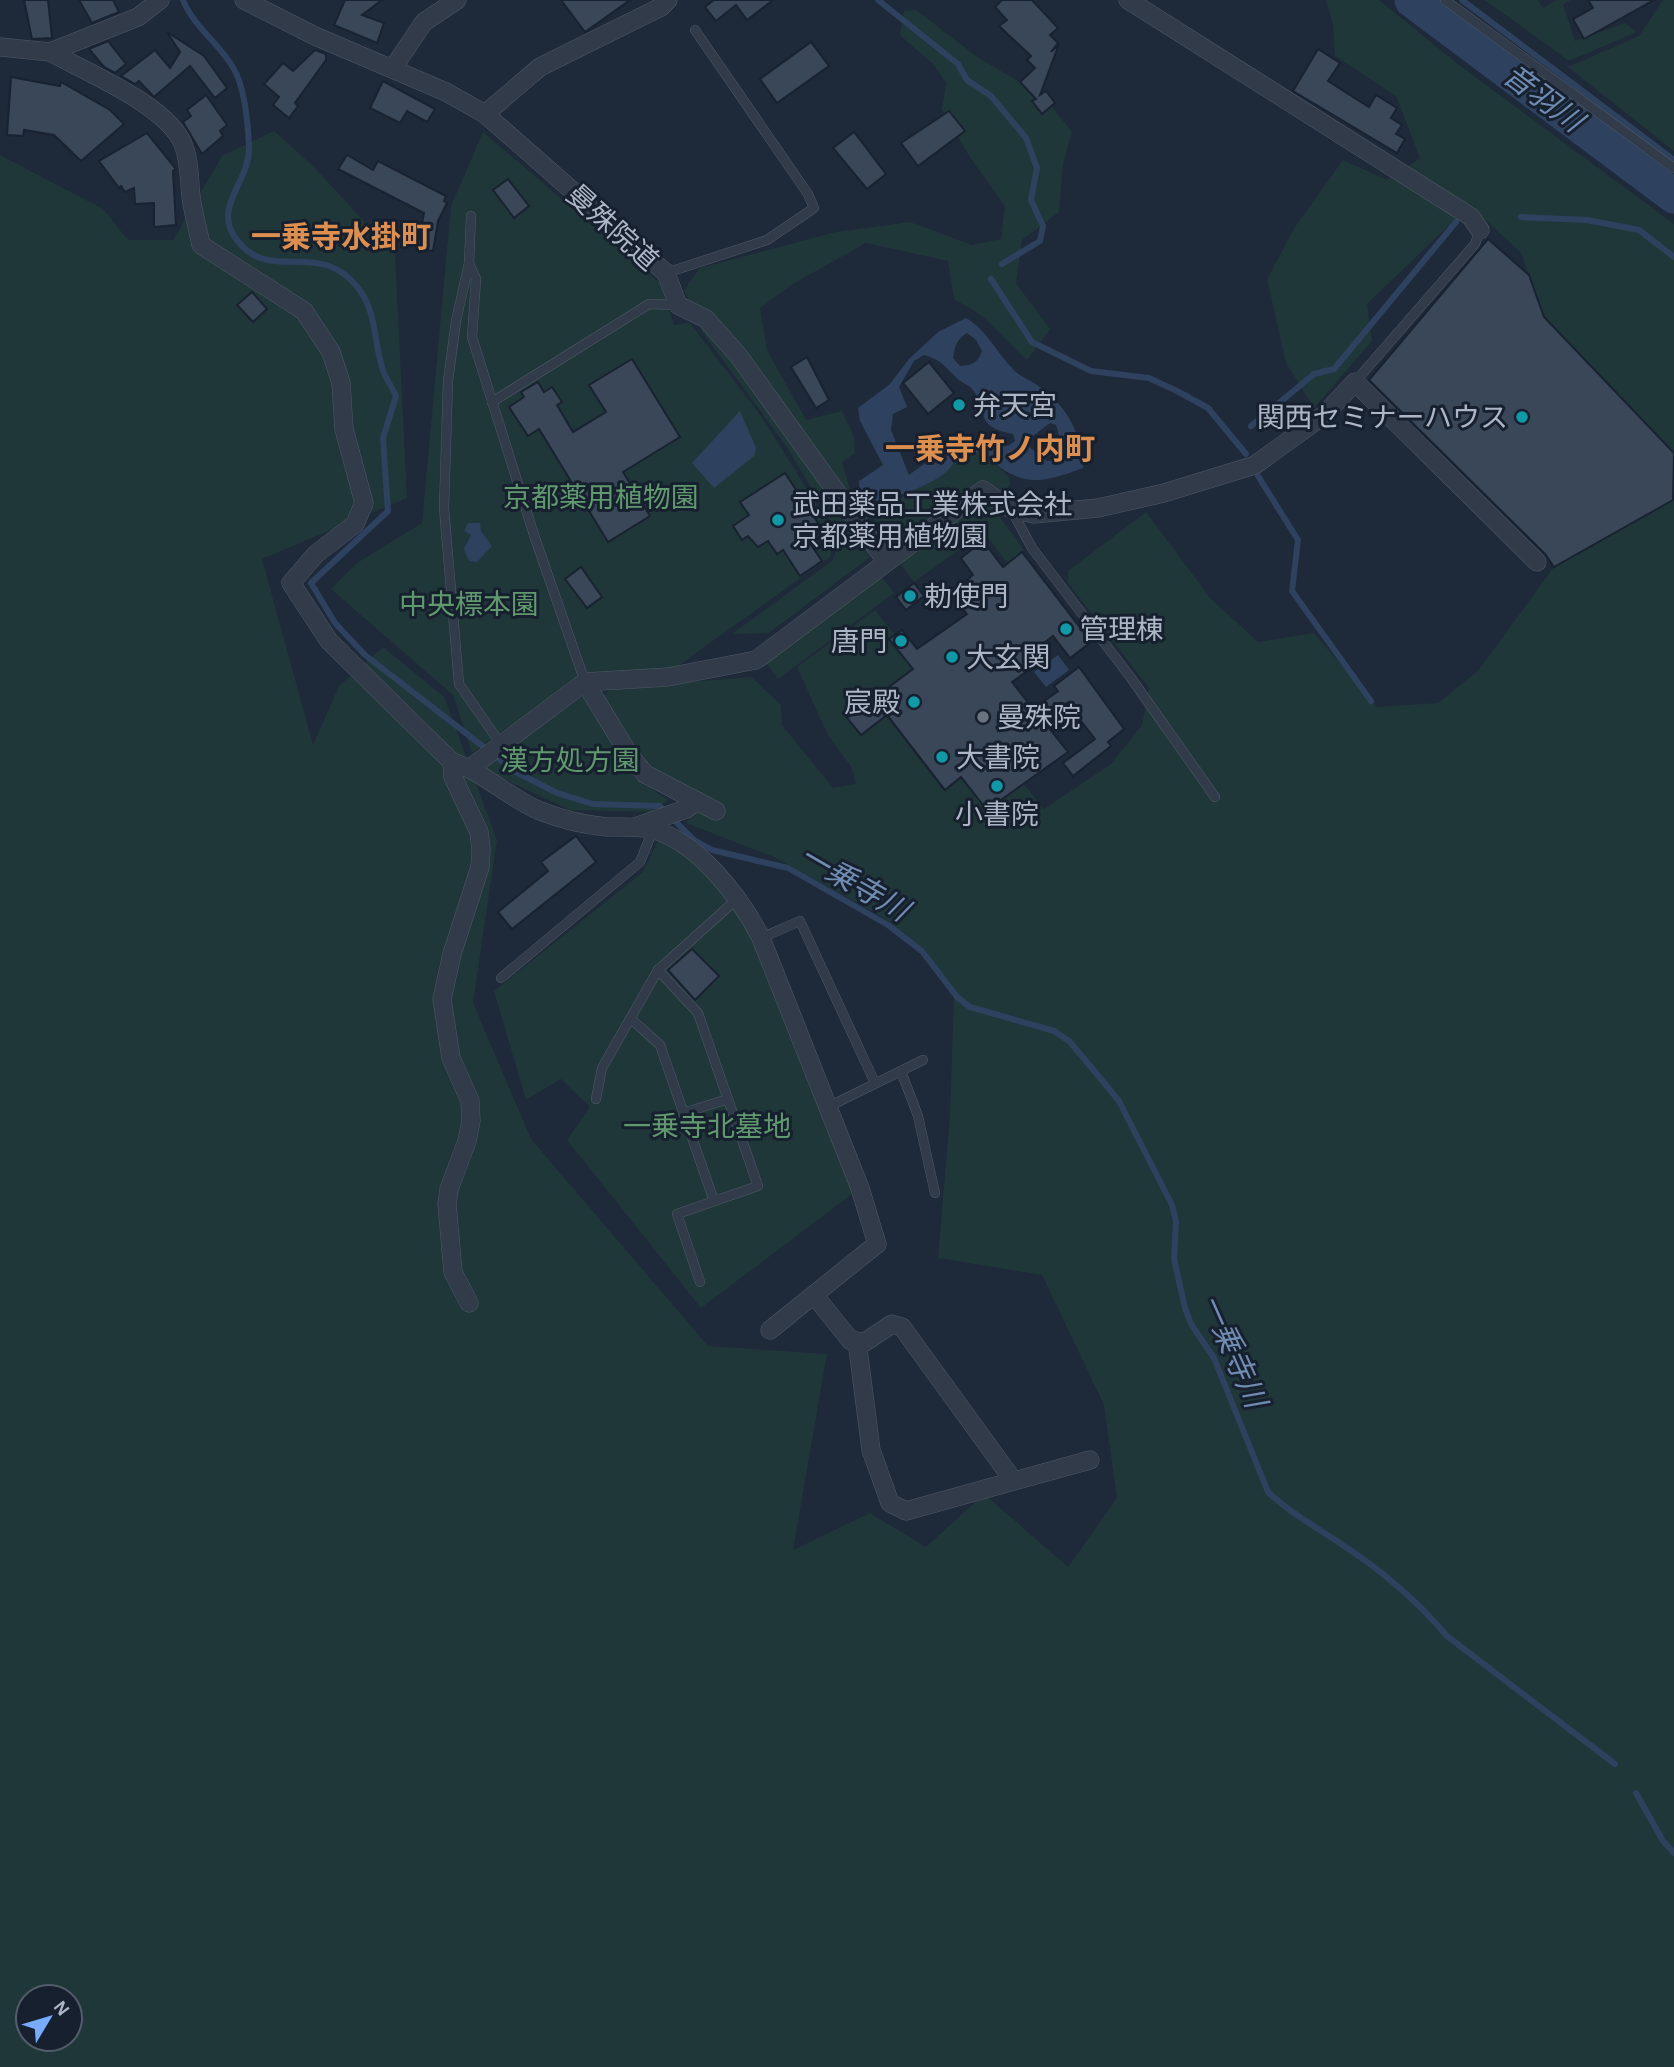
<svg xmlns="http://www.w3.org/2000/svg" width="1674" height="2067" viewBox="0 0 1674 2067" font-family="'Alegreya Sans','Noto Sans JP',sans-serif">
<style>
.green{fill:#20373a;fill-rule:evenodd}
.water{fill:#2e4260;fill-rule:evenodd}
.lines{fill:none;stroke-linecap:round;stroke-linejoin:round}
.stream{stroke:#2e4260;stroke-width:6}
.river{stroke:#2e4260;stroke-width:35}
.building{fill:#3a4759;stroke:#192230;stroke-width:2}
.lane-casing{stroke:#4f5967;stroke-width:10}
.street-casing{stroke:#4f5967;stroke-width:19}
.lane{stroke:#323b49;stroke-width:9}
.street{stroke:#323b49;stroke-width:18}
.culture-dot{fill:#0f9aa8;stroke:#17202e;stroke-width:2.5}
.worship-dot{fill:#6b7280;stroke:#17202e;stroke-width:2.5}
.labels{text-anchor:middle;stroke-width:6;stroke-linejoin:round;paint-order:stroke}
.street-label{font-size:28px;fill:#acb6c6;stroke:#17202e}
.poi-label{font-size:28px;fill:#acb6c6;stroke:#17202e;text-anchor:start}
.park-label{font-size:28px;fill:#61996f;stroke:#17202e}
.water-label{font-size:30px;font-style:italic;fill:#718cb2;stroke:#17202e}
.neighbourhood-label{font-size:30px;font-weight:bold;fill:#dd8f50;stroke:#17202e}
</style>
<rect width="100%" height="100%" fill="#1e2939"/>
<g class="green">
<path d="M1326,0h53l80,65 215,159v229l-130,-136 -23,-64 -51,-48 -103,99 5,37 -58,67 -28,-45 -19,-84 28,-52 48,-67 44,20 33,-22 -24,-62 -61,-40 -2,-31z"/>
<path d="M1485,0h53l5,8 14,-8h14l-8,4 12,37 50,-18 12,9 -68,29z"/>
<path d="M1663,0h11v151l-106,-84 71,-31z"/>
<path d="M916,10l60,46 68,41 28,35 -9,32 -4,48 -37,28 -6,43 34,46 -23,31 -43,-43 -30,-18 -6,-38 -82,-18 -75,42 -31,23 7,42 39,70 36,-9 12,25 1,17 -13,9 28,95 -101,76 -37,1 101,-74 7,-24 -54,-90 -83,-113 -19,-43 16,-22 136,-36 74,-10 62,23 29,-6 4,-33 -36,-50 -27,-47 4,-26 -11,-17 -35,-31 4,-24z"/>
<path d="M274,131l39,35 82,89 12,243 -145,61 51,186 26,-59 44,-39 61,50 53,143 -24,163 58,136 177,207 119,8 -34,196 77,-37 56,34 58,-53 84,73 49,-69 -13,-93 -62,-130 -104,-17 12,-144 4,-117 -29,-48 -41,-31 -110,-61 -88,-34 18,-27 -63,-33 -39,-64 8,-11 142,-11 29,28 1,20 51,63 23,-4 -4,-16 -24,-33 -31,-68 78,-57 19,24 -6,5 24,30 -39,30 71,92 17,-13 26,33 36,-28 21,26 67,-45 31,-39 7,-37 -81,-105v-12l78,-59 65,87 47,43 56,-9 63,74 61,-4 40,-32 76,-104 119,-67 1,-5v1572h-1674v-1912l103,54 25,31h45l49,-84zM28,1997h42v42h-42z"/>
<path d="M483,132l177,151 14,42 16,-2 71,93 74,118 -5,23 -162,116 -85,1 -111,79 -19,-58 -122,-106 26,-26 65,-40 29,-317z"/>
<path d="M980,451l29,26 1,8 -7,8 -7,-2 -100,55h-8l-14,-23 -1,-11 69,-36 16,-21z"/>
<path d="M987,500l37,50 -17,13 -23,-31 -70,50 -15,-20z"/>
<path d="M881,576l13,17 -116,86 -13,-17z"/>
<path d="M582,695l54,84 32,21 -17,12 -81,-2 -88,-41z"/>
<path d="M661,834l84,73 115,281 -159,120 -134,-168 23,-33 -29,-28 -35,21 -32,-109 149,-119z"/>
</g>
<g class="water">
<path d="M966,318c21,12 30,34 47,51 7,8 18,11 27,18 27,19 43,49 43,81 -51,19 -63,17 -103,-16 -34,3 -17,9 -39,24 -18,12 -51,25 -73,25l-8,-8 -1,-12 24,-16 -23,-44 -2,-13 32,-24 19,-25 29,-27zM967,333l9,7 6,11c-4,12 -10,14 -22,15l-7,-8c2,-12 3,-18 14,-25zM924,355c18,5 22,13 35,25 3,3 10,5 13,9 18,22 0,37 41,45l2,7 -7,5c-17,-5 -46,-8 -61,2l-1,9 -5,4 -9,-3 -23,17 -18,-45 2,-16 14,-7 -8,-20 15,-26zM1050,423l6,2 5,17 9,8 -6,10 -17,1 -18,-14 4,-11z"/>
<path d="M740,411l16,37 -2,8 -40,32 -22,-25z"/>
<path d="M468,523h12l1,8 11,15 -15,16 -8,-1 -5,-12 7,-14 -7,-4z"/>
<path d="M1058,655l11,15 -23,17 -12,-15z"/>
</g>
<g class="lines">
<g class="stream">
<path d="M183,0c11,28 40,46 53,73 9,20 12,51 13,73 2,34 -35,59 -15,90 35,53 86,-3 127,56 16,23 13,55 23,81 3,8 9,15 12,23l-13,42 5,73 -77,72 24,40 30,32 151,117 41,21 36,11 67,2 34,34 18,10 76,18 100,57 34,26 35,46 13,10 84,24 15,10 22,26 28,34 53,104 4,16 -2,38 11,49 6,16 23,34 54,134c23,22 50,36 76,54 37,24 74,56 103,90l168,128"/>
<path d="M878,0l80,64 9,16 24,16 35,42 11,30 -6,32 12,26 -3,15 -38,23"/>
<path d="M1462,0l212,160"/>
<path d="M1521,217l66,3 52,10 35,27"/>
<path d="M991,279l41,63 59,29 58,7 28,13 31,17 38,46"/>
<path d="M1251,426l63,-52 20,-5 122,-147"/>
<path d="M1258,476l40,64 -6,51 79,110"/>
<path d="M1636,1793l27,48 11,12"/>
</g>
<path class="river" d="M1412,0l262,196"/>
</g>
<g class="building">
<path d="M24,0h24l4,38 -20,1z"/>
<path d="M79,0h34l6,12 -27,11z"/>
<path d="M345,0h37l-20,15 22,8 -7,20 -43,-18z"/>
<path d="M561,0h69l-45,32z"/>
<path d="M714,0h59l-26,20 -11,-15 -20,16 -11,-14z"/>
<path d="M1002,0h30l26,28 -8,7 8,8 -7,9 8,-8 -19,51 6,-4 9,12 -13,11 -10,-13 4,-2 -16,-17 15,-14 -8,-8 4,-4 -32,-30 8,-6 -12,-13z"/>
<path d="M1588,0h66l-70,39 -11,-20 20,-11z"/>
<path d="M167,32l37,24 23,32 -12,10 -25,-32 -36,31 -15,-16 -4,3 -14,-8 34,-26 15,18 10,-16z"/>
<path d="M108,41l18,23 -11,9 -11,-6 -15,-18z"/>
<path d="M811,42l18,24 -52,37 -17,-24z"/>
<path d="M1318,49l22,14 -12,18 41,26 7,-12 21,13 -6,10 11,7 -6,9 9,5 -8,14 -104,-62z"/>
<path d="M315,50l11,4v6l-31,43 3,3 -9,12 -16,-13 6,-8 -15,-13 19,-21 10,8z"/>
<path d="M11,77l49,9 1,-4 49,28 14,14 -43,37 -27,-26 -30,-5 -1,6 -16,-1z"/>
<path d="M383,81l52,28 -8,13 -20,-11 -7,12 -30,-15z"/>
<path d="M206,95l21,30 -7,6 3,5 -21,18 -19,-32 8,-6 -4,-6z"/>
<path d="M949,111l16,20 -47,35 -17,-23z"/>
<path d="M854,132l32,42 -19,15 -34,-41z"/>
<path d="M147,133l29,36 -3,2 3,54 -22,2v-24l-19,1 -1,-16 -9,4 -4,-6 -2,2 -20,-27z"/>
<path d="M347,155l26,15 5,-9 68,35 -2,5 3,2 -9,18 -5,30 -16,-2 7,-36 -86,-44z"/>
<path d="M508,179l21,27 -15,12 -21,-28z"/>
<path d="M1488,239l41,36 15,42 130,136 -1,47 -119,67 -9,-13 -176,-174z"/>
<path d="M252,292l15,17 -14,13 -16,-17z"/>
<path d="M807,357l22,43 -13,8 -25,-41z"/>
<path d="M632,359l48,78 -57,35 27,44 -42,26 -69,-113 -11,7 -19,-29 15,-10 -3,-5 17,-10 6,10 8,-5 10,15 -5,3 16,27 33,-20 -17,-27z"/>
<path d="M929,362l25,31 -26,21 -25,-31z"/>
<path d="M785,473l35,53 -15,10 17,25 -22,15 -17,-26 -6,4 -9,-13 -10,6 -10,-11 -6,4 -9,-14 16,-11 -9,-13z"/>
<path d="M983,541l20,26 19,-15 69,90 -21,16 -17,-22 -30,23 7,10 -18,13 21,27 25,-18 -4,-5 25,-19 45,62 -16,13 3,4 -38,30 -10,-13 32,-24 -28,-36 -23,19 24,30 -81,58 -26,-33 -16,13 -58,-75 -26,20 -14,-17 66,-49 -24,-30 13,-9 15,19 50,-35 -6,-7 14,-10 -11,-15 9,-7 -12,-17z"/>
<path d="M581,567l21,30 -15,11 -22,-29z"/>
<path d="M914,583l10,13 -18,14 -10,-13z"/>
<path d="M1130,618l10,13 -13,10 -10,-13z"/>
<path d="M576,836l20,26 -84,67 -14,-17 50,-41 -7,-9z"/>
<path d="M692,949l27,27 -24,24 -27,-30z"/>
</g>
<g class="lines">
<g class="lane-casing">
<g id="lane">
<path d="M1445,0l229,168"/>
<path d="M471,216l-2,47 7,16 -4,58 62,198 51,147"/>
<path d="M469,263l-13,58 -8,60 -4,127 15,176 41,59"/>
<path d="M666,273l101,-33 47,-32 -6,-14 -113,-164"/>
<path d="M1355,382l120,-138 5,-14"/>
<path d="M492,402l157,-98 29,1"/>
<path d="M1012,511l20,37 99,130 84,119"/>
<path d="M761,938l39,-17 75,162"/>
<path d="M658,970l40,43 60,173 -81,28 23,68"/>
<path d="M501,978l139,-116 13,-32"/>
<path d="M630,1018l30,27 54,156"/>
<path d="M901,1071l17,45 17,77"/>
<path d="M596,1099l6,-31 56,-98 79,-71"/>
<path d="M828,1107l95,-47"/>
<path d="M683,1113l45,-14"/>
</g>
</g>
<g class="street-casing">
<g id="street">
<path d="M244,0l71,36 131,56 39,22 181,159 12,32 28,14 32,36 148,206"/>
<path d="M1128,0l343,217 9,13"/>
<path d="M0,47l50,5 88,-35 22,-17"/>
<path d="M50,52c36,20 117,53 133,92 7,17 6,35 8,53 2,16 7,32 10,48l103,66 27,41 10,31 3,46 20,74 -9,21 -39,30 -25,29 38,58 123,121c32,10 57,36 88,49 21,8 44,14 67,16 14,0 29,-1 43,2 46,10 91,69 111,109l99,250 17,56 -107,86"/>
<path d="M393,68l31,-46 33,-22"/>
<path d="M485,114l55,-47 121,-60 7,-7"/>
<path d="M585,682l43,71 17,21 71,37"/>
<path d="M452,762l1,15 26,55 2,17 -1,18 -28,87 -10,45 9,59 19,43 1,20 -4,20 -18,48 -2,15 6,68 16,31"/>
<path d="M470,768l115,-86 83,-5 88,-17 227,-170 28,19 23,5 64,-6 66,-15 91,-28 69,-50 31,-33 182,180"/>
<path d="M635,827l51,-18 11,-8"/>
<path d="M814,1295l37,46 14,1 27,-18 10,3 111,153"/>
<path d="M857,1341l14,109 19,53 16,8 184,-51"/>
</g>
</g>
<use href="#lane" class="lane"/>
<use href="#street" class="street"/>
</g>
<g class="culture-dot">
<circle cx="959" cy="405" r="7"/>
<circle cx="1522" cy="417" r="7"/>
<circle cx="778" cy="520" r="7"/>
<circle cx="910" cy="596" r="7"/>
<circle cx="1066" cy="629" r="7"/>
<circle cx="901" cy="641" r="7"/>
<circle cx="952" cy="657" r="7"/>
<circle cx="914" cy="702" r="7"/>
<circle cx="942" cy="757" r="7"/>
<circle cx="997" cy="786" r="7"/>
</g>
<circle class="worship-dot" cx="983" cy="717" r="7"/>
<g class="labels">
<g class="street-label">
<text transform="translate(613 227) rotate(42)" y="10">曼殊院道</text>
</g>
<g class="poi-label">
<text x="973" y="415">弁天宮</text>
<text x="1508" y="427" text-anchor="end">関西セミナーハウス</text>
<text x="792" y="514">武田薬品工業株式会社<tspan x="792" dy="32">京都薬用植物園</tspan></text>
<text x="924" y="606">勅使門</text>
<text x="1080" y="639">管理棟</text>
<text x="887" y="651" text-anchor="end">唐門</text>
<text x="966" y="667">大玄関</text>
<text x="900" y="712" text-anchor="end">宸殿</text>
<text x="997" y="727">曼殊院</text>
<text x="956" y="767">大書院</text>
<text x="997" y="824" text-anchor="middle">小書院</text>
</g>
<g class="park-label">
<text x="601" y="507">京都薬用植物園</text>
<text x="469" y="614">中央標本園</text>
<text x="570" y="770">漢方処方園</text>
<text x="707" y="1136">一乗寺北墓地</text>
</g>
<g class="water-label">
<text transform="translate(1543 98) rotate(37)" y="10">音羽川</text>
<text transform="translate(854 883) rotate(30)" y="10">一乗寺川</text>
<text transform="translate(1233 1351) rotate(66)" y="10">一乗寺川</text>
</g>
<g class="neighbourhood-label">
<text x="341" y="247">一乗寺水掛町</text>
<text x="990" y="459">一乗寺竹ノ内町</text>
</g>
</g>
<g transform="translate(49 2018) rotate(52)"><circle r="33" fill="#17202e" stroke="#535c6b" stroke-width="2"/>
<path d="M0-5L12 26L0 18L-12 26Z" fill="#78aaff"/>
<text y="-10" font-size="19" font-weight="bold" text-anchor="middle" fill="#acb6c6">N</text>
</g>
</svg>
